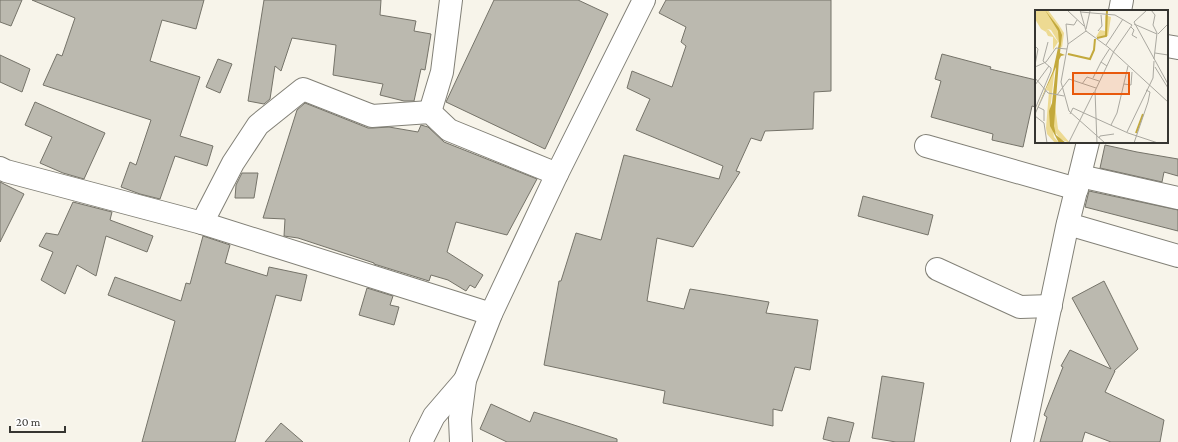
<svg xmlns="http://www.w3.org/2000/svg" width="1178" height="442" viewBox="0 0 1178 442" font-family="'Crimson Pro',serif">
<style>
.building{fill:#bbb9af;stroke:#757369}
.lines{fill:none;stroke-linecap:round;stroke-linejoin:round}
.minor-casing{stroke:#828077;stroke-width:24}
.minor{stroke:#fff;stroke-width:22}
.inset-river{fill:none;stroke:#c3a93c;stroke-width:2}
.inset-road{fill:none;stroke:#aaa8a0;stroke-width:1}
.view{fill:#e8590c;fill-opacity:0.15;stroke:#e8590c;stroke-width:2}
.inset-edge{fill:none;stroke:#363531;stroke-width:2}
</style>
<rect width="100%" height="100%" fill="#f7f4ea"/>
<g class="building">
<path d="M0,0h22l-11,26 -11,-4z"/>
<path d="M32,0h172l-8,29 -34,-9 -12,41 50,16 -20,59 33,10 -6,20 -32,-10 -15,43 -20,-5 -19,-7 9,-25 6,3 15,-45 -108,-35 14,-31 5,2 13,-38z"/>
<path d="M264,0h117l-1,15 36,6 -2,10 17,3 -6,36 -4,-1 -7,32h-10l-24,-6 3,-11 -50,-9 3,-30 -44,-7 -11,33 -6,-5 -5,33 -6,5 -16,-3z"/>
<path d="M494,0h84l30,14 -63,135 -99,-47z"/>
<path d="M666,0h165v91l-17,1 -1,37 -48,2 -4,10 -10,-3 -15,33 4,1 -47,75 -36,-9 -10,63 37,8 6,-20 79,13 -3,11 52,7 -8,50 -15,-3 -13,44 -9,-2v17l-110,-23 2,-12 -121,-26 15,-84h2l15,-48 25,7 23,-85 95,24 4,-13 -87,-36 14,-31 -23,-11 5,-17 40,16 14,-41 -5,-4 5,-15 -27,-14z"/>
<path d="M942,54l49,13 -1,2 46,11v27l-4,-1 -9,41 -31,-7 1,-6 -62,-17 10,-36 -6,-2z"/>
<path d="M0,55l30,14 -8,23 -22,-10z"/>
<path d="M218,59l14,5 -12,29 -14,-6z"/>
<path d="M35,102l70,31 -21,46 -21,-6 -23,-10 12,-26 -27,-12z"/>
<path d="M305,103l63,25h5l16,-1 29,5 3,-7 7,2 16,15 93,37 -30,56 -51,-13 -9,30 36,23 -8,13 -5,-3 -4,6 -18,-11 -17,-5 -2,6 -55,-17v-1l-76,-25 -14,-2 1,-17 -22,-1 34,-108z"/>
<path d="M1105,145l32,7 41,7v17l-14,-4 -2,10 -62,-14z"/>
<path d="M242,173h16l-4,25h-19l1,-13z"/>
<path d="M0,182l24,12 -24,48z"/>
<path d="M1089,191l89,19v21l-93,-24z"/>
<path d="M863,196l70,19 -5,20 -70,-19z"/>
<path d="M73,202l39,10 -2,8 43,16 -6,16 -41,-16 -10,40 -19,-11 -12,29 -24,-14 12,-28 -14,-6 7,-13 12,2z"/>
<path d="M203,236l27,9 -5,18 42,13 2,-9 38,8 -6,26 -25,-6 -41,147h-93l33,-121 -67,-26 7,-18 66,24 5,-18 4,1z"/>
<path d="M1104,281l34,68 -24,22h1l-10,21 59,28 -4,22h-49l-26,-10 -3,10h-42l7,-25 -3,-2 19,-48 -2,-1 9,-16 41,19 -39,-71z"/>
<path d="M367,288l26,8 -3,9 9,2 -5,18 -35,-10z"/>
<path d="M882,376l42,7 -10,59h-18l-24,-4z"/>
<path d="M491,404l39,18 4,-10 83,27v3h-110l-27,-13z"/>
<path d="M828,417l26,6 -5,19h-14l-12,-3z"/>
<path d="M281,423l22,19h-38z"/>
</g>
<g class="lines">
<g class="minor-casing">
<g id="minor">
<path d="M1120,11l2,-11"/>
<path d="M1167,46l11,2"/>
<path d="M430,112l12,-40 9,-72"/>
<path d="M926,146l151,43"/>
<path d="M0,168l6,3 196,52 289,91"/>
<path d="M1080,176l98,22"/>
<path d="M202,223l31,-60 25,-38 45,-36 69,27 58,-4 19,18 108,44"/>
<path d="M1068,224l110,32"/>
<path d="M937,269l83,38 31,-1"/>
<path d="M421,442l13,-26 31,-36"/>
<path d="M461,442l-1,-23 5,-39 26,-66 66,-140 87,-174"/>
<path d="M1022,442l45,-215 21,-85"/>
</g>
</g>
<use href="#minor" class="minor"/>
</g>
<g transform="translate(1035 10)">
<rect width="133" height="133" fill="#f7f4ea"/>
<path d="M13,19l10,13 -5,8v-13l-5,-1 -2,-4zM20,56l-5,45 4,26 5,6h-4l-8,-9 -1,-6 3,-37 -3,-1zM20,95l3,24 12,14 -10,-4 -7,-10z" fill="#edda92"/>
<path d="M0,0h13l11,15 5,8 -2,15 -11,-18 -3,-1 -2,3 -5,-3 -6,-10zM70,5l6,2 -3,19 -12,1 4,-7 5,1z" fill="#edda92"/>
<path d="M10,0l14,18 3,7 -2,18 5,2 -4,1 -2,4 -5,66 2,9 10,8h-7l-9,-17 -1,-15 3,-8 4,-36 -21,46 18,-42 6,-28 -1,-12z" fill="#c3a93c"/>
<path class="inset-river" d="M62,28l9,-2 1,-26M33,44l22,5 4,-9 1,-11M101,123l7,-19"/>
<path class="inset-road" d="M32,0l17,16M112,0l-13,12 34,62M116,0l4,5 -2,10 4,8 -3,26M46,2l34,3 17,10 -18,26 -19,40 2,52M99,14l23,10M96,17l3,3 -2,5 5,3M51,19l4,-18M51,21l22,16 60,55M63,21l4,-5 -1,-11M123,24l10,-10M33,34l-2,-20 8,1 3,-5M71,35l17,-26M0,36l3,3 -3,16M32,39l-6,33 8,29 36,32M120,43l13,2M66,52l9,-14M0,57l11,-5 10,-14 11,1 1,-5 18,-13 -6,-21M120,57l13,21M0,68l13,15 16,3M58,68l8,-16 6,4M47,74l5,-7 12,4M89,74l7,1 1,-13M0,75l14,-19M22,85l12,-16 27,9M3,97l6,3v11M0,99l16,-38v-3l-8,-7 5,-19M0,104l11,-24M35,104l3,-6 55,25 30,10M0,106l9,7 3,20M76,115l6,-12 11,-47M92,122l26,-54 1,-17M64,128l1,-2 14,-2M34,132l25,-50M99,133l14,-41 2,-10 -4,-2"/>
<path class="view" d="M38,63h56v21h-56z"/>
<rect width="133" height="133" class="inset-edge"/>
</g>
<path d="M10 426v6h55v-6" fill="none" stroke="#363531" stroke-width="2"/>
<text x="16" y="426" font-size="12" fill="#363531" stroke="#ffffff" stroke-width="3" paint-order="stroke">20 m</text>
</svg>
